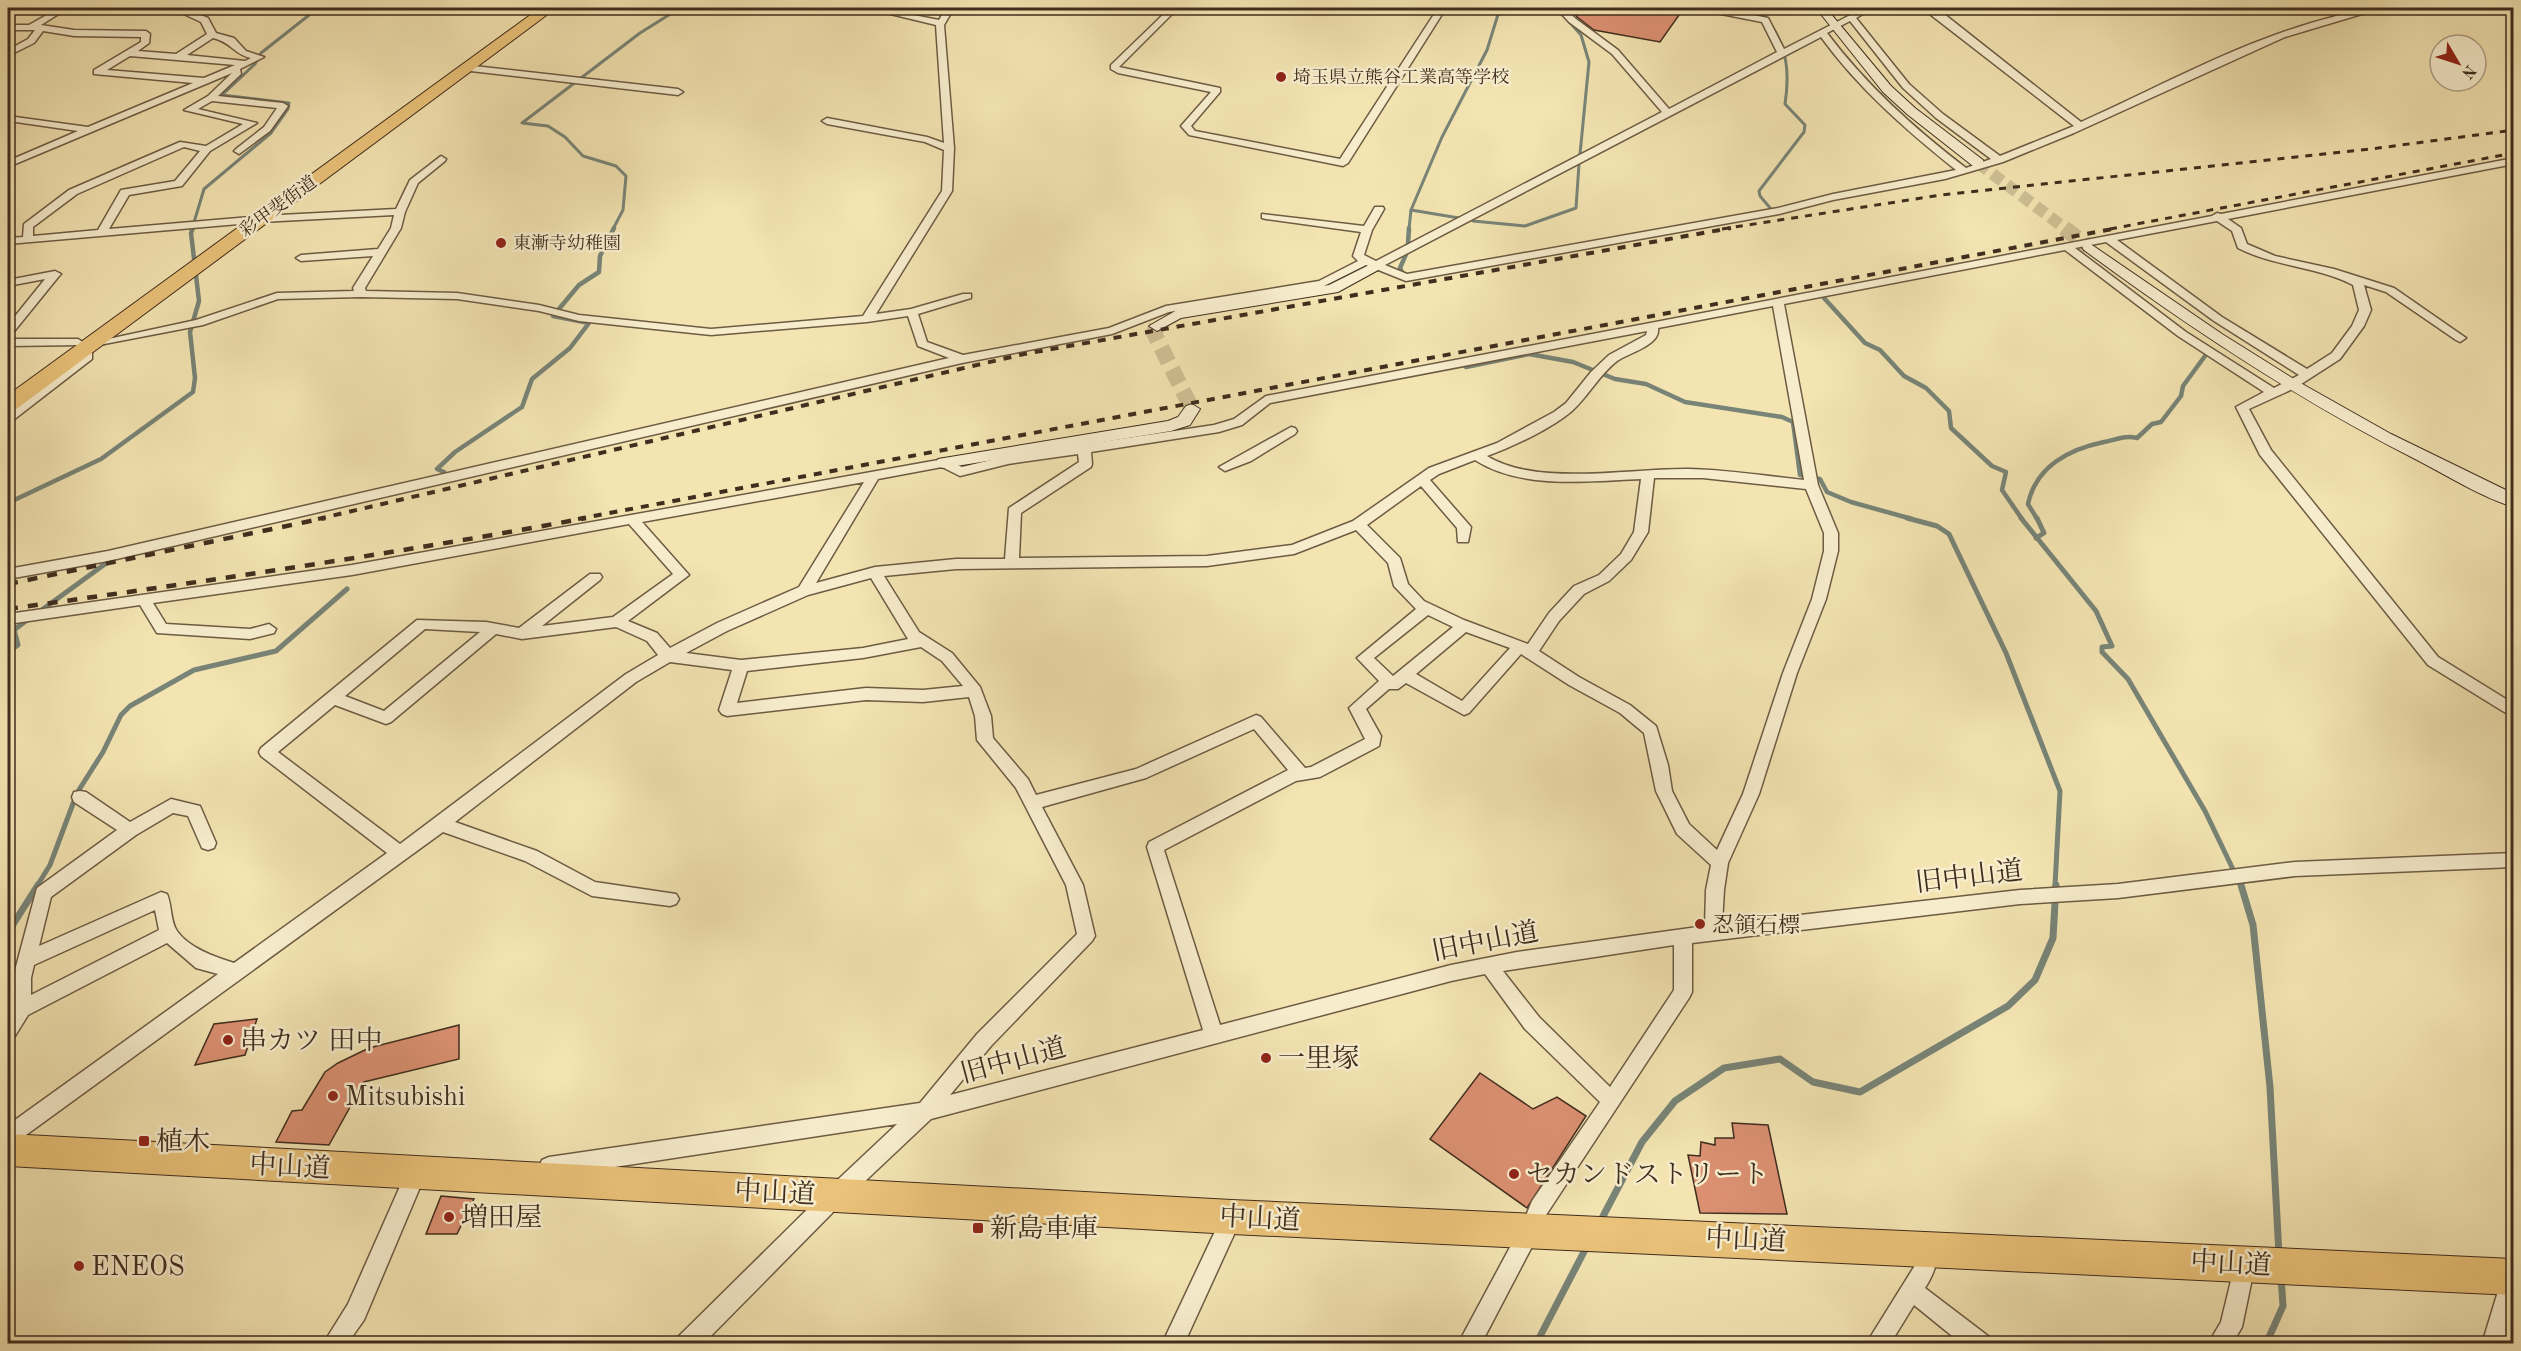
<svg xmlns="http://www.w3.org/2000/svg" width="2521" height="1351" viewBox="0 0 2521 1351" font-family="'Old Standard TT','Noto Serif JP',serif">
<style>
.lines{fill:none;stroke-linecap:round;stroke-linejoin:round}
.stream-far3{stroke:#788477;stroke-width:3}
.stream-far2{stroke:#788477;stroke-width:4.5}
.stream-far1{stroke:#788477;stroke-width:5}
.stream{stroke:#788477;stroke-width:7}
.building{fill:#db9072;stroke:#402d1e;stroke-width:1.5}
.secondary-tunnel-far1{stroke:#cfbf94;stroke-width:12;stroke-dasharray:12 6;stroke-linecap:butt}
.secondary-tunnel{stroke:#cfbf94;stroke-width:16;stroke-dasharray:16 8;stroke-linecap:butt}
.street-casing{stroke:#6d5b43;stroke-width:3}
.secondary-casing{stroke:#402d1e;stroke-width:2}
.highway-casing{stroke:#402d1e;stroke-width:2}
.street{fill:#f7edcd;fill-rule:evenodd}
.secondary{fill:#f7edcd;fill-rule:evenodd}
.highway{fill:#eac279;fill-rule:evenodd}
.rail-far2{stroke:#402d1e;stroke-width:3;stroke-dasharray:7 7;stroke-linecap:butt}
.rail-far1{stroke:#402d1e;stroke-width:4;stroke-dasharray:8 8;stroke-linecap:butt}
.rail{stroke:#402d1e;stroke-width:4.5;stroke-dasharray:10 10;stroke-linecap:butt}
.poi-dot{fill:#8f2418;stroke:#f7edcd;stroke-width:2}
.labels{text-anchor:middle;stroke-width:5;stroke-linejoin:round;paint-order:stroke}
.far-poi-label{font-size:18px;fill:#402d1e;stroke:#f7edcd;text-anchor:start}
.far-street-label{font-size:18px;fill:#402d1e;stroke:#f7edcd}
.poi-label{font-size:22px;fill:#402d1e;stroke:#f7edcd;text-anchor:start}
.near-street-label{font-size:27px;fill:#402d1e;stroke:#f7edcd}
.near-poi-label{font-size:27px;fill:#402d1e;stroke:#f7edcd;text-anchor:start}
</style>
<rect width="100%" height="100%" fill="#f3e4b2"/>
<filter id="stains"><feTurbulence type="fractalNoise" baseFrequency=".00333" numOctaves="4"/><feColorMatrix values="0 0 0 0 .2 0 0 0 0 .09 0 0 0 0 .02 0 0 0 .5 -.17"/></filter>
<radialGradient id="worn" r=".72"><stop offset=".6" stop-color="#630" stop-opacity="0"/><stop offset="1" stop-color="#630" stop-opacity=".3"/></radialGradient>
<g class="lines">
<g class="stream-far3">
<path d="M1557,8l24,27 8,27 -9,92"/>
<path d="M1761,8l-1,2c25,29 31,56 25,94l20,21 -1,7 -45,59 1,5 11,13"/>
<path d="M1411,210l48,8"/>
<path d="M1473,221l52,5 51,-18 3,-44"/>
<path d="M192,229l12,-40 67,-56 17,-24 1,-6 -67,-8 33,-31 6,-11 57,-45"/>
<path d="M613,229l10,-19 3,-34 -10,-10 -33,-10 -18,-19 -17,-11 -26,-3 118,-90 40,-25"/>
<path d="M1409,229l2,-19 31,-73 45,-87 13,-42"/>
</g>
<g class="stream-far2">
<path d="M1408,244l1,-16"/>
<path d="M1402,272l-2,-4 7,-16"/>
<path d="M1824,298l41,45 15,7 24,26 22,12 23,23 2,17 41,38 14,6 -4,18 20,29"/>
<path d="M1465,365l1,2 63,-13 44,8 42,17 31,5 39,18 97,15 11,5 7,53 20,4 7,13 24,10 61,17"/>
<path d="M444,472l-7,-3 18,-17 67,-45 10,-28 38,-31 19,-25 -36,-7 26,-31 20,-13 1,-16 14,-28"/>
<path d="M8,503l93,-44 92,-67 2,-14 -5,-46 9,-31 -8,-68 2,-5"/>
<path d="M2037,519l-9,-15c8,-38 42,-55 76,-62 12,-2 21,-7 33,-4l15,-14 9,-2 20,-26 2,-10 22,-30"/>
</g>
<g class="stream-far1">
<path d="M1907,518l30,8 12,8 57,119 54,138 -5,95"/>
<path d="M2021,518l75,93 16,35 -10,1v5l26,27 77,132 36,75"/>
<path d="M2036,538l8,-5 -7,-15"/>
<path d="M39,612l77,-56"/>
<path d="M8,652l10,-7 -4,-15 17,-13"/>
<path d="M37,886l13,-21 27,-72 26,-41 18,-37 9,-9 64,-36 82,-19 71,-62"/>
</g>
<g class="stream">
<path d="M2241,885l12,40 17,162 9,168"/>
<path d="M8,946l4,-20 26,-41"/>
<path d="M1600,1222l42,-80 33,-41 49,-33 56,-9 33,23 47,10 148,-86 27,-26 18,-42 3,-53"/>
<path d="M1536,1344l51,-98"/>
<path d="M2266,1344l17,-38 -2,-29"/>
</g>
</g>
<g class="building">
<path d="M1571,8h113l-24,34 -66,-12 -17,-13z"/>
<path d="M257,1019l-12,36 -50,10 19,-41z"/>
<path d="M459,1025v34l-95,23 -35,63 -53,-3 16,-31 10,-1 23,-38 13,-9 31,-15z"/>
<path d="M1480,1073l53,36 24,-12 29,19 -59,92 -97,-69z"/>
<path d="M1732,1123l36,2 19,89 -87,-1 -12,-58 12,1 1,-14 14,3v-7h19z"/>
<path d="M441,1196l33,3 -17,35h-31z"/>
</g>
<g class="lines">
<path class="secondary-tunnel-far1" d="M1978,163l88,66"/>
<g class="secondary-tunnel">
<path d="M2064,228l25,19"/>
<path d="M1157,326l-3,7 38,76"/>
</g>
<g class="street-casing">
<g id="street">
<path d="M59,8h9l-27,17 33,5 72,1 4,3 -1,9 -11,8 38,3 31,-20 -6,-12 -26,-12 1,-2h8l24,10 8,15 18,5 12,13 18,6 -24,12 1,5 -23,22 65,7 5,3 -18,25 -31,23 -5,-3 2,-2 28,-22 13,-19 -65,-7 -14,8 59,14 -47,28 -28,35 -53,9 -20,34 152,-13 135,-7 14,-29 31,-24 5,3 -1,2 -27,22 -13,29 -4,16 -36,60 1,3 91,2 82,12 40,10 132,14 152,-13 79,-125 2,-41 -19,-8 -98,-18 -5,-3 5,-3 100,19 17,6 -8,-118 -58,-14 3,-3h8l-1,2 51,10 7,-12h8l-10,17 10,123 -2,43 -76,123 35,-5 52,-15h8v4l-53,16 9,28 36,13 146,-27 57,-22 153,-25 39,-20 -5,-5 8,-24 -95,-13 -4,-1v-4l102,12 11,-19h8l1,2 -12,21 -8,25 12,6 286,-149 -50,-58 -43,-32 -13,-14h8l12,11 42,31 51,59 108,-57 -15,-30 -51,-10v-4h13l-1,1 45,9 16,31 80,-41h9l-17,10 53,66 34,30 57,42 74,-30 -152,-118 17,2 142,112c83,-37 164,-83 252,-105 16,-5 33,-11 49,-9l-97,29 -211,96 -71,29 -58,17 -112,21 -54,14 -373,67 -40,-16 -44,22 -153,25 -57,22 -150,29 -854,198 -100,18v-10l100,-18 841,-193 -31,-12 -10,-30 -41,6 -156,13 -132,-14 -40,-10 -82,-12 -96,-2 -83,2 -75,26 -104,20v-4l97,-21 81,-27 77,-2 -1,-3 20,-32 -72,5 -5,-3 5,-3 77,-6 13,-21 3,-13 -133,7 -253,22v-6l15,-1 1,-13 45,-34 111,-48 26,4 37,-22 -59,-14 24,-14 24,-23 -224,94v-6l70,-30 -69,-10 -1,-5 80,11 105,-44 -99,-9v-4l47,-28v-5l-67,-1 -31,-5 -9,12 -26,13v-6l20,-11 7,-9h-27v-5h21zM1850,21l53,67 33,30 55,41 -25,9c-52,-40 -99,-82 -139,-135zM1821,37c38,52 85,93 135,133l-123,24 -55,14 -371,66 -22,-9zM213,38c20,5 20,16 38,20l-6,3 -58,-6zM130,56l105,9 -31,13 -97,-8zM184,147l16,4 -25,30 -54,9 -23,40 -65,6v-9l44,-33z"/>
<path d="M1170,8h8l-59,59 101,21v4l-29,34 4,5 145,28 98,-151h8l-98,155 -5,3 -154,-31 -8,-9 30,-34 -93,-19 -7,-4v-4z"/>
<path d="M465,65l213,24 5,3 -5,3 -216,-25 -2,-2z"/>
<path d="M2514,158v6l-286,55 13,9 6,16 28,12 59,13 60,19 72,50 -6,4 -4,-2 -70,-48 -22,-7 7,25 -7,16 -24,33 -45,29 -46,21 22,41 167,207 76,47v14l-86,-53 -168,-210 -24,-48 28,-15 -86,-56 -113,-86 -281,54 34,181 20,48v18l-12,48 -29,74 -38,121 -31,69 -4,27 -2,34 298,-34 98,-6 177,-22 219,-9v14l-219,9 -177,22 -98,6 -328,39v49l-3,6 -143,217 -9,22 -56,107h-23l65,-121 9,-22 68,-99 -75,-73 -40,-55 -34,7 -520,138 -88,83 -140,142h-27l3,-8 150,-148 68,-64 -348,53 -7,-3 -3,-7 3,-7 7,-3 371,-54 57,-69 100,-100 -11,-49 -50,-97 -39,-48 -2,-24 -6,-19 -46,5 -57,-2 -139,16 -5,-2 -3,-4 13,-40 -62,-8 -34,20 -181,140 82,29 58,31 81,12 3,5 -3,5 -6,2 -78,-10 -67,-35 -82,-29 -428,311 -7,2v-20l210,-151 -22,-6 -29,-25 -139,72 -13,21 -7,2v-23l5,-8v-29l24,-90 80,-58 -43,-28 -2,-5 2,-5 6,-1 6,1 44,30 41,-23 29,7 16,37 -2,5 -6,2 -6,-2 -14,-32 -15,-3 -37,22 -85,62 -12,49 122,-54 6,2c5,11 3,27 10,37 12,17 38,26 57,32l153,-110 -126,-97 -2,-4 2,-4 156,-128 69,2 33,6 71,-54h10l2,3 -2,3 -58,46 71,-9 60,-43 -44,-50 -277,51 -199,28 13,21 84,5 19,-5 7,5 -2,4 -24,6 -93,-6 -17,-28 -132,19v-10l344,-49 592,-106 18,8 46,-11 206,-31 20,-6 32,-23 946,-180 5,-3 4,1zM2217,221l15,10 6,17c37,19 78,18 115,37l6,25 -7,16 -20,27 -25,16 -85,-52 -105,-77zM2106,242l108,79 85,54 -25,13 -88,-56 -111,-84zM1773,306l31,174c-38,-4 -76,-10 -115,-11 -57,-1 -152,18 -202,-13 27,-10 64,-27 86,-46 16,-15 26,-35 44,-49 11,-8 44,-16 41,-33zM1647,331l-1,4 -37,20 -18,17 -25,31 -12,9 -57,31 -68,25 -76,53 -61,24 -85,11 -188,2 2,-45 70,-46 1,-3 -1,-12 128,-20 23,-7 28,-22zM1078,454l1,8 -70,46 -4,51h-49l-81,8 -59,16 62,-104 64,-12 18,9 48,-12zM1475,460c47,30 112,21 166,19l-7,53 -13,22 -22,21 -25,11 -25,27 -21,31 -64,-24 -40,-19 -16,-17 -8,-26 -33,-33 54,-39 36,42 1,14h10l3,-15 -41,-47 9,-6zM1654,478h49l103,11 18,44v18l-12,48 -29,74 -40,121 -26,56 -28,-26 -17,-33 -4,-26 -12,-39 -26,-21 -51,-28 -40,-26 20,-30 25,-27 25,-13 22,-21 17,-28zM864,482l-65,105 -82,36 -47,25 -13,-15 -29,-12 61,-46 -47,-53zM1356,530l32,33 6,23 22,23 -59,49 22,23 -30,27 16,31 -54,28 -6,1 -44,-51 -5,-2 -120,54 -100,26 -8,-16 -35,-41 -2,-22 -11,-29 -28,-34 -33,-21 -35,-56 72,-7 251,-3 87,-12zM871,578l37,61 -45,9 -122,12 -55,-7 41,-22 81,-36zM1428,615l25,12 -60,49 -19,-18zM616,627l31,14 11,14 -32,19 -226,170 -122,-92 57,-47 51,19 5,-2 105,-88 26,5zM425,629l55,3 -96,79 -39,-15zM1466,632l44,16 -48,53 -46,-27zM921,647l21,14 21,25 -40,4 -57,-2 -129,15 10,-32 116,-13zM1521,654l48,31 51,28 24,20 12,58 21,43 34,31 -5,25 -1,36 -188,26 -66,13 -231,60 -56,-175 132,-69 24,-4 59,-31 2,-10 -15,-27 23,-20h9l8,-6 58,32 5,-2zM1254,729l34,41 -139,72 -2,5 56,183 -253,65 41,-49 101,-105 3,-5 -12,-51 -41,-78 104,-29zM155,910l4,20 -128,65v-17l3,-13zM1674,945v45l-64,97 -71,-70 -36,-46z"/>
<path d="M55,271l6,3 -2,2 -47,58 -4,1v-10l37,-46 -37,7v-6z"/>
<path d="M78,339l6,4 -2,2 -74,1v-7z"/>
<path d="M88,352l4,1v6l-80,62 -4,1v-10z"/>
<path d="M1291,427l4,1 2,3 -2,3 -44,27 -26,10 -6,-4z"/>
<path d="M416,1163l7,3 3,7 -62,147 -17,24h-24l25,-40 61,-138z"/>
<path d="M1232,1207l7,3 3,7 -58,127h-22l63,-134z"/>
<path d="M1927,1238l7,3c7,16 0,33 -9,47l63,48 3,8h-29l-48,-39 -24,39h-24l48,-77 6,-26z"/>
<path d="M2245,1254l7,3 3,7 -13,63 -10,17h-24l13,-22 14,-58 3,-7z"/>
<path d="M2513,1265l1,45 -10,34h-22l21,-69 3,-7z"/>
</g>
</g>
<g class="secondary-casing">
<g id="secondary">
<path d="M1816,8h10l65,78 24,22 68,52 1,3 -1,3h-10l-66,-52 -24,-22z"/>
<path d="M2089,243l133,91 75,47 94,53 123,60v13c-31,-9 -66,-31 -95,-46 -119,-60 -228,-132 -335,-211l-2,-3z"/>
<path d="M1375,262l5,1 2,3 -2,3 -42,23 -157,26 -24,13 -8,-5 28,-16 152,-25z"/>
<path d="M1192,404l8,5 -10,16 -19,6 -227,37 -6,-1 -2,-4 2,-4 6,-1 224,-37 10,-4 8,-11z"/>
</g>
</g>
<g class="highway-casing">
<g id="highway">
<path d="M540,8h16l-541,402 -7,1v-16z"/>
<path d="M8,1134l1224,66 1282,59v36l-1282,-61 -1224,-68z"/>
</g>
</g>
<use href="#street" class="street"/>
<use href="#secondary" class="secondary"/>
<use href="#highway" class="highway"/>
<g class="rail-far2">
<path d="M1722,229l219,-34 430,-46 143,-19"/>
<path d="M2110,229l404,-76"/>
</g>
<g class="rail-far1">
<path d="M318,519l706,-165 707,-126"/>
<path d="M578,519l1540,-291"/>
</g>
<g class="rail">
<path d="M8,584l317,-66"/>
<path d="M8,609c193,-27 386,-55 578,-91"/>
</g>
</g>
<g class="poi-dot">
<circle cx="1281" cy="77" r="6"/>
<circle cx="501" cy="243" r="6"/>
<circle cx="1700" cy="924" r="6"/>
<circle cx="228" cy="1040" r="6"/>
<circle cx="1266" cy="1058" r="6"/>
<circle cx="333" cy="1096" r="6"/>
<rect x="138" y="1135" width="12" height="12" rx="3"/>
<circle cx="1514" cy="1174" r="6"/>
<circle cx="449" cy="1217" r="6"/>
<rect x="972" y="1222" width="12" height="12" rx="3"/>
<circle cx="79" cy="1266" r="6"/>
</g>
<g class="labels">
<g class="far-poi-label">
<text x="1293" y="83">埼玉県立熊谷工業高等学校</text>
<text x="513" y="249">東漸寺幼稚園</text>
</g>
<g class="far-street-label">
<text transform="translate(278 206) rotate(-36)" y="6">彩甲斐街道</text>
</g>
<g class="poi-label">
<text x="1712" y="932">忍領石標</text>
</g>
<g class="near-street-label">
<text transform="translate(1969 876) rotate(-7)" y="9">旧中山道</text>
<text transform="translate(1485 941) rotate(-11)" y="9">旧中山道</text>
<text transform="translate(1013 1060) rotate(-15)" y="9">旧中山道</text>
<text transform="translate(290 1166) rotate(3)" y="9">中山道</text>
<text transform="translate(775 1192) rotate(3)" y="9">中山道</text>
<text transform="translate(1260 1218) rotate(3)" y="9">中山道</text>
<text transform="translate(1746 1239) rotate(3)" y="9">中山道</text>
<text transform="translate(2231 1263) rotate(3)" y="9">中山道</text>
</g>
<g class="near-poi-label">
<text x="240" y="1049">串カツ 田中</text>
<text x="1278" y="1067">一里塚</text>
<text x="345" y="1105">Mitsubishi</text>
<text x="156" y="1150">植木</text>
<text x="1526" y="1183">セカンドストリート</text>
<text x="461" y="1226">増田屋</text>
<text x="990" y="1237">新島車庫</text>
<text x="91" y="1275">ENEOS</text>
</g>
</g>
<rect width="2521" height="1351" fill="none" stroke="#f3e4b2" stroke-width="30"/>
<rect x="9" y="9" width="2503" height="1333" fill="none" stroke="#402d1e" stroke-width="3"/>
<rect x="15" y="15" width="2491" height="1321" fill="none" stroke="#402d1e" stroke-width="1.5"/>
<g transform="translate(2458 63) rotate(129)"><circle r="28" fill="#f7edcd" stroke="#aea087" stroke-width="1.5"/>
<path d="M0-4.5L10 22L0 15L-10 22Z" fill="#8f2418"/>
<text y="-9" font-size="16" font-weight="bold" text-anchor="middle" fill="#402d1e">N</text>
</g>
<rect width="100%" height="100%" filter="url(#stains)"/>
<rect width="100%" height="100%" fill="url(#worn)"/>
</svg>
